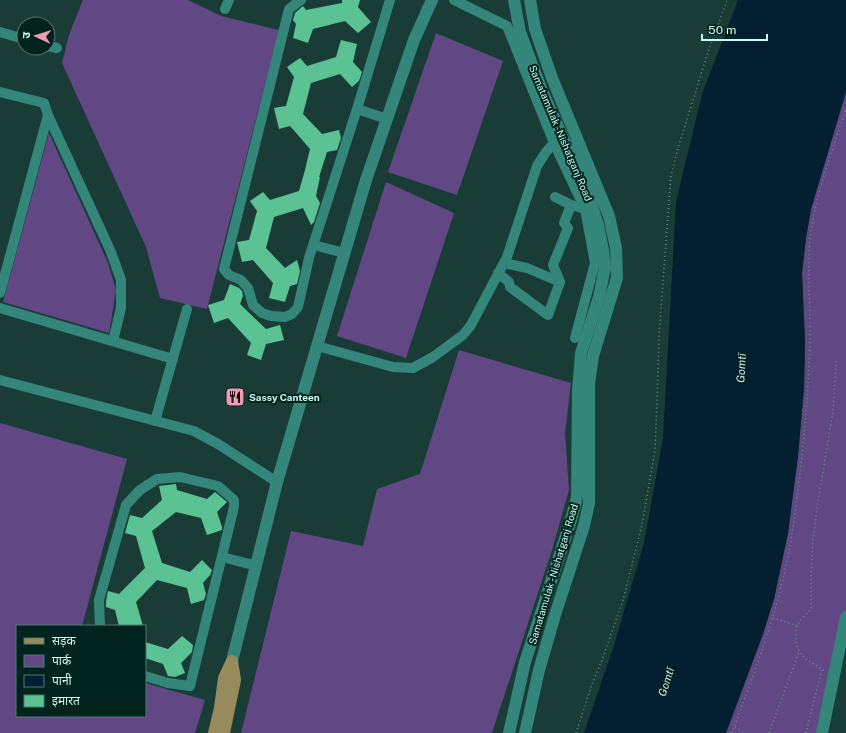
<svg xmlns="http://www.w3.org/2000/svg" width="846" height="733" viewBox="0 0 846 733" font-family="'Public Sans','Noto Sans Devanagari',sans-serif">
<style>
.green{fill:#614885}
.water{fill:#041f31}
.building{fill:#5bc293}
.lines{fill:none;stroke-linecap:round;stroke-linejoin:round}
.path{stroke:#679088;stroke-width:1.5;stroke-dasharray:1 3;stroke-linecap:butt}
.street{stroke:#338679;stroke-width:10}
.secondary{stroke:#338679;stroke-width:12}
.primary{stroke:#988b5b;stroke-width:12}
.labels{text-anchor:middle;stroke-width:4;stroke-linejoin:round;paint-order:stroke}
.street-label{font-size:10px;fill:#cbfcf2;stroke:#00231e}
.poi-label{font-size:10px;font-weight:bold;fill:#cbfcf2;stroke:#00231e;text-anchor:start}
.water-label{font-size:11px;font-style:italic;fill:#d3e7f6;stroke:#00231e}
</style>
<rect width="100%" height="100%" fill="#1a3c36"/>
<g class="green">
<path d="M83,0h105l33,16 58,14 -72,279 -47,-11 -14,-51 -84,-184 7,-28z"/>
<path d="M436,33l67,28 -46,134 -69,-23z"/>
<path d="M846,92v524l-27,117h-93l37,-99 11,-35 14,-66 10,-77 6,-68 1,-45 -3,-70 4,-35 5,-29z"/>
<path d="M49,133l59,130 8,27 -7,43 -106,-31z"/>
<path d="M386,182l68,31 -48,145 -69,-22z"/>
<path d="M459,350l112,33 -6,50 4,57 -17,60 -60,183h-251l50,-202 72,15 14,-57 43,-15z"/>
<path d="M0,423l127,36 -45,167h-65v90h128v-33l60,17 -10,33h-195z"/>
</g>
<path class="water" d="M738,0h108v92l-35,117 -5,29 -4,35 3,70 -1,45 -6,68 -10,77 -14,66 -11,35 -37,99h-142l31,-91 29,-99 19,-105 13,-236 26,-108z"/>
<g class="building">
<path d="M342,0h18l-2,7 13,15 -13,11 -13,-12 -32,8 -5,14 -15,-5 3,-14 -3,-4 2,-7 8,-7 3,4 36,-7z"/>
<path d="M341,40l16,4 -4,18 9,10 -3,9 -7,6 -12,-13 -29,9 -8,31 19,20 17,-4 2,8 -4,12 -10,2 -8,25h1l-4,19 4,7 -6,19 -3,3 -8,-17 -29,9 -8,31 19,20 12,-8 3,11 -3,13 -7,2 -5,16 -16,-4 4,-15 -20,-23 -11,2 -5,-20 12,-2 8,-29 -7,-10 13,-9 7,8 29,-9 6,-21 5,-21 -20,-23 -11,3 -5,-21 12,-2 8,-29 -7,-10 13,-9 7,8 29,-9z"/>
<path d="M230,284l9,4 3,3 1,5 -3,8 26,25 14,-4 4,15 -18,4 -5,16 -14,-5 4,-12 -23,-25 -14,5 -6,-18 16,-5z"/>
<path d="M176,484l1,6 30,9 8,-7 12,10 -10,10 5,15v3l-15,5 -6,-17 -25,-6 -24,19 10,32 28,9 12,-12 10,10 -2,5 -7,8 3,11 -2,6 -13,4 -4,-16 -30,-8 -21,22 7,24h-24l-4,-16 -9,-3v-6l2,-10 11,3 26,-26 -9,-32 -11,-3 5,-18 12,3 20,-18 -3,-14z"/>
<path d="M182,636l11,9 -1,7 -11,11 4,10 -10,4 -7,-1 -5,-12 -18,-6v-16l23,7z"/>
</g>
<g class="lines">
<g class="path">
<path d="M773,618l25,8"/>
<path d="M824,670c-14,-8 -27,-14 -28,-31 0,-3 -1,-7 0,-9 1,-8 10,-15 15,-21v-34l2,-34 4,-33 16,-97 3,-50"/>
<path d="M735,727l10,6"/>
<path d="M576,733l15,-46 11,-27 21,-60 19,-75 13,-75 2,-50 2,-65 12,-160 7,-27 29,-93 20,-55"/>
<path d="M732,733c25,-68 51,-134 61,-206 9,-62 15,-124 17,-186 1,-36 -4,-73 1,-109 5,-40 23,-85 35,-124"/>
<path d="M769,733l30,-81"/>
<path d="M806,733l16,-64"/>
</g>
<g class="street">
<path d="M301,0l-12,9 -65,260 5,6 12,5 7,8 5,17 9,8 9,3 14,1 7,-3 6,-7 11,-49 48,-149"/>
<path d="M454,0l53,26 47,117 31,66 10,54 -20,75"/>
<path d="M225,9l4,-9"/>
<path d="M0,32l24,7"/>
<path d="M48,46l9,2"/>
<path d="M0,92l44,11 4,12 63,137 10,28v28l-8,33"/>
<path d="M387,119l-30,-10 33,-109"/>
<path d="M555,197l16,8"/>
<path d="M314,245l30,8"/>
<path d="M504,263l23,5 33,14"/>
<path d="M498,273l11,9 1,5 38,28 12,-33 -7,-17 15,-37 -4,-5 7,-18 14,4"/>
<path d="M0,293l48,-178"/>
<path d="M0,308l173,51"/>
<path d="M317,346l76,21 20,1 20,-11 30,-22 8,-10 36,-68 30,-91 9,-14 8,-9"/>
<path d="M0,380l194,51 24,13 59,38"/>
<path d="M155,421l32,-112"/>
<path d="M222,557l35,9"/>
<path d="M100,626l-1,-26 27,-95 14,-15 17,-11 23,-2 38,9 16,14v7l-44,179 -22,-3 -23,-7"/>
</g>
<g class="secondary">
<path d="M232,661l45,-179 89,-302 48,-140 18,-40"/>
<path d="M509,733l16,-71 46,-142 6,-23 1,-106 3,-38 18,-56 6,-29 -2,-18 -5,-25 -14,-44 -20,-41 -22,-49 -22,-59 -6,-32"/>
<path d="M525,733l14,-63 16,-55 29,-89 5,-23v-119l4,-28 24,-78 -1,-30 -7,-32 -57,-138 -17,-49 -5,-29"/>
<path d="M822,733l24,-116"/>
</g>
<path class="primary" d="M214,733l6,-25 4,-30 8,-17 3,19 -11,53"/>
</g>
<defs>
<g id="restaurant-square" transform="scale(1)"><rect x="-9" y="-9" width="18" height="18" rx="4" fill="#f19ab3" stroke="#00231e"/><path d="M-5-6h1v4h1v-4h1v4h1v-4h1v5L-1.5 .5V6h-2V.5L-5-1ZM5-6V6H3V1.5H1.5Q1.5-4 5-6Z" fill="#111"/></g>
</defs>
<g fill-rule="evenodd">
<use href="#restaurant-square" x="235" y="397"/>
</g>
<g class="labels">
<g class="street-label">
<text transform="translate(561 133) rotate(67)" y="4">Samatamulak - Nishatganj Road</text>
<text transform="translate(553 574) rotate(-73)" y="4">Samatamulak - Nishatganj Road</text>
</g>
<g class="poi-label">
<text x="249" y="401">Sassy Canteen</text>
</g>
<g class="water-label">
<text transform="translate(741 368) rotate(-87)" y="4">Gomtī</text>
<text transform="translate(666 682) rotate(-72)" y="4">Gomtī</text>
</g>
</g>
<rect x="16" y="625" width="130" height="92" fill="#00231e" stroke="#517a73"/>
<rect x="24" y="638" width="20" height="6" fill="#988b5b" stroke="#517a73"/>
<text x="52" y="645" font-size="12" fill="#cbfcf2">सड़क</text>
<rect x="24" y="655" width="20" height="12" fill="#614885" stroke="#517a73"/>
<text x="52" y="665" font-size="12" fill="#cbfcf2">पार्क</text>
<rect x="24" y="675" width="20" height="12" fill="#041f31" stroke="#517a73"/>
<text x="52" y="685" font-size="12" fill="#cbfcf2">पानी</text>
<rect x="24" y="695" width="20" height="12" fill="#5bc293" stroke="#517a73"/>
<text x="52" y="705" font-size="12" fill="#cbfcf2">इमारत</text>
<g transform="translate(36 36) rotate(274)"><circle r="19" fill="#00231e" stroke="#517a73"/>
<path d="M0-3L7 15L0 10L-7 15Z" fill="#f19ab3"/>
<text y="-6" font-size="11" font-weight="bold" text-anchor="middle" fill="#cbfcf2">उ</text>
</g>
<path d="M702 34v6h65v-6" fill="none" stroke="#cbfcf2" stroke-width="2"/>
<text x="708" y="34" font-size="12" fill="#cbfcf2" stroke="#00231e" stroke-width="3" paint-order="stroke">50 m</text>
</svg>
